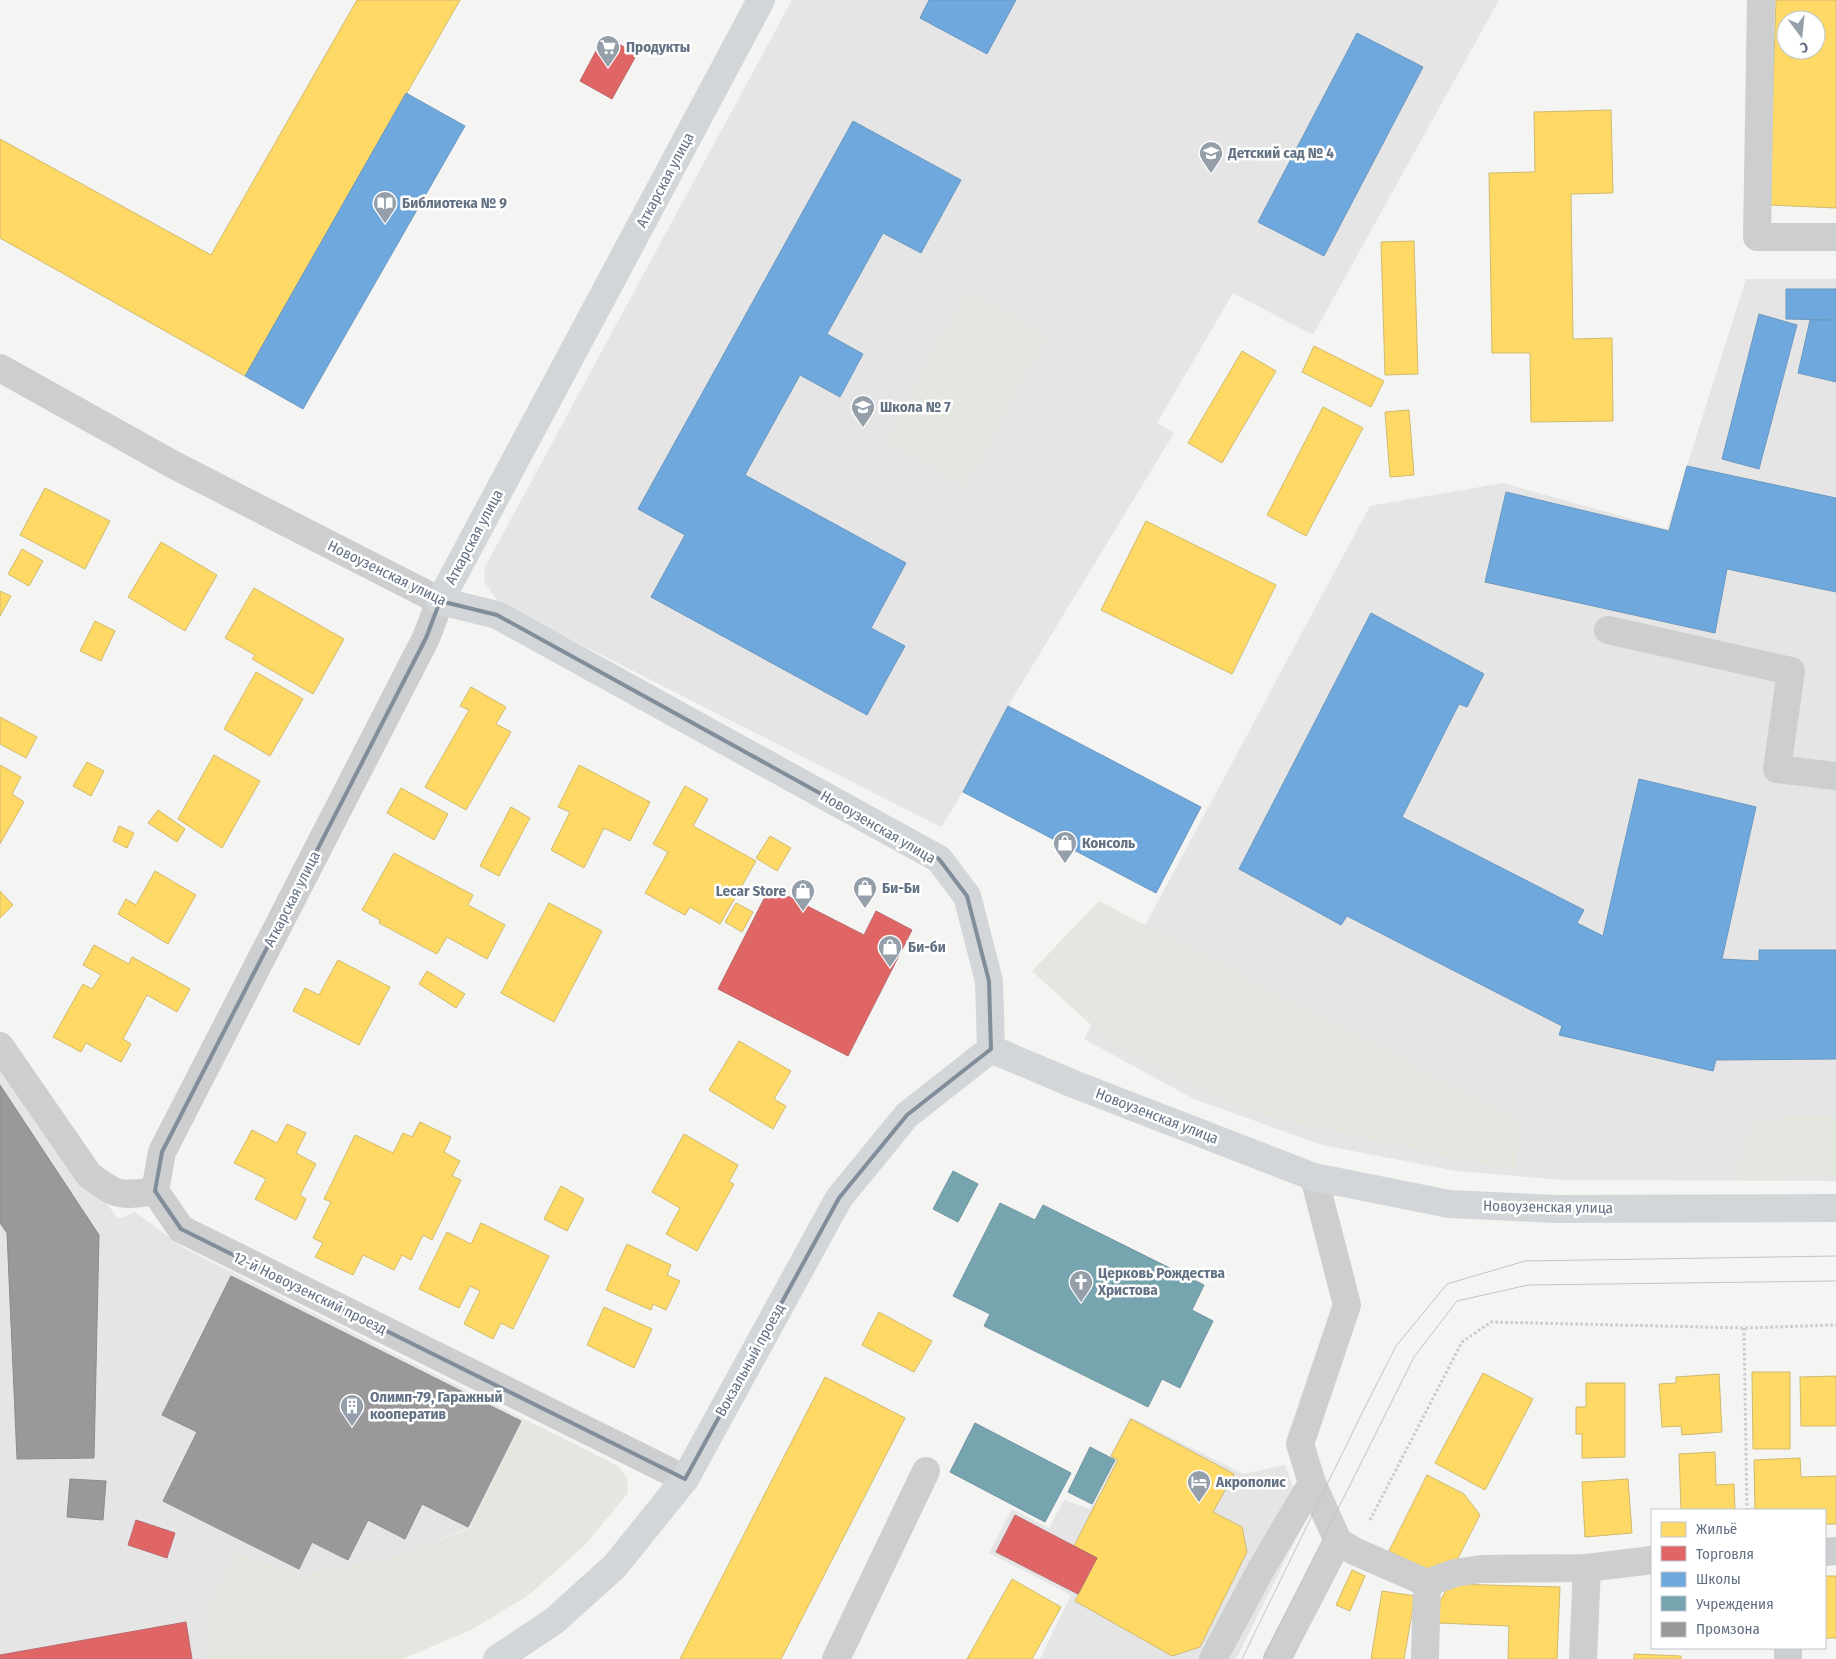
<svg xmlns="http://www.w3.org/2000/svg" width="1836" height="1659" viewBox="0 0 1836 1659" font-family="'Fira Sans Condensed',sans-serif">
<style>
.built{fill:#e4e5e4}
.green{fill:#e3e7e0}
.homes{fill:#ffd966;stroke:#d0ba6f;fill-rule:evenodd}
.shops{fill:#e06666;stroke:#ba696f}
.schools{fill:#6fa8dc;stroke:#6b98c1}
.public{fill:#76a5af;stroke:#7095a2}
.industry{fill:#999;stroke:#888d92}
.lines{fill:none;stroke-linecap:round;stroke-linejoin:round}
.path{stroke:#cacacc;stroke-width:3;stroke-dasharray:2.5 2.5;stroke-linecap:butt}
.minor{stroke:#cdcecf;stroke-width:28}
.major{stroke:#d3d6d9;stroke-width:28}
.tram{stroke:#c2c3c4;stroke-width:1}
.marked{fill:none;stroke:#818d9a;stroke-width:4;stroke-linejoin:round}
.labels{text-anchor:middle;stroke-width:5;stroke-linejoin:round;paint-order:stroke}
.poi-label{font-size:15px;font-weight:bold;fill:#627183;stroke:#fff;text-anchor:start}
.street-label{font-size:15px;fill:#627183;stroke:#fff}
</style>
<rect width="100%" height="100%" fill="#f4f4f2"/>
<g class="built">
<path d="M792,0h707l-186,335 -80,-42 -76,130 17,10 -166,273 -45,86 -22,35 -442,-224 -15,-22 1,-14z"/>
<path d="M1746,279h90v902l-272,-1 -108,-9 -134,-26 -128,-46 -110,-60 286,-533 133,-23 164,46z"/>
<path d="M0,1053l118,166 17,-7 49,36 340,171 -54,108 -66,27 -100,21 -70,-22 -27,64 2,42h-209z"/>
<path d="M1130,1417l113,57 42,-9 18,48 -3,18 -64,128h-196l31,-64 -82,-42 23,-44 37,19 15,-28 26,9 26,-49 -6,-3z"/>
</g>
<g class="green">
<path d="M966,292l81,43 -81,150 -80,-43z"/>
<path d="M1099,901l422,221 -7,49 -257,-57 -146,-71 -79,-72z"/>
<path d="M1836,1115v62l-103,2 22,-61z"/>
<path d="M524,1419l94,47 9,12 1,15 -43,52 -56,50 -58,35 -69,29h-193l-2,-42 27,-64 70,22 100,-21 66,-26z"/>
</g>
<g class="homes">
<path d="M357,0h103l-215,376 -245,-138v-99l211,116z"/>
<path d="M1776,0h60v208l-67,-3zM1786,20h30v30h-30z"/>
<path d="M1611,110l2,83 -42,1 2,145 39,-1 1,83 -82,1 -1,-69h-38l-3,-180 46,-1 -1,-60z"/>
<path d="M1414,241l4,133 -33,1 -4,-133z"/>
<path d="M1314,346l70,35 -13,26 -69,-35z"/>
<path d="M1242,351l34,20 -54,92 -34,-20z"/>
<path d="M1323,407l40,21 -57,108 -39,-21z"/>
<path d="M1409,410l5,65 -24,2 -5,-65z"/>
<path d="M45,488l65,33 -25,48 -65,-34z"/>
<path d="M1146,521l130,64 -44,89 -131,-64z"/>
<path d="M161,542l56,33 -32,56 -57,-34z"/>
<path d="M22,549l21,12 -14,25 -21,-12z"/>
<path d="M254,588l90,51 -31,55 -61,-35 3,-4 -30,-17z"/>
<path d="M0,591l11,5 -11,20z"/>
<path d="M95,621l20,10 -14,30 -21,-10z"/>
<path d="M256,672l47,27 -33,57 -46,-27z"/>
<path d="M471,687l35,20 -10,17 15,8 -45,78 -41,-23 44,-77 -9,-4z"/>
<path d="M0,717l37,20 -11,21 -26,-14z"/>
<path d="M214,755l46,26 -38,67 -44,-29z"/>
<path d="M87,762l17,9 -13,25 -18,-10z"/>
<path d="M0,765l21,12 -9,17 12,8 -24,42z"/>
<path d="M579,765l71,37 -20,39 -26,-13 -20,40 -33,-18 19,-38 -12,-5z"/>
<path d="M685,786l23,13 -15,27 63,35 -36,63 -30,-17 -5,8 -40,-22 23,-41 -15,-8z"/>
<path d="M401,788l47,26 -14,26 -47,-27z"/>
<path d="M511,807l19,11 -31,58 -19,-10z"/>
<path d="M158,810l27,19 -8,13 -29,-19z"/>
<path d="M119,826l15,7 -7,15 -14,-7z"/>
<path d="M770,836l21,12 -14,23 -21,-13z"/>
<path d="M394,853l79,42 -5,10 37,20 -18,34 -40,-22 -10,17 -58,-31 1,-3 -18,-10z"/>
<path d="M155,871l41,24 -28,49 -50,-30 8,-15 10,6z"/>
<path d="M0,891l13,14 -13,13z"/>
<path d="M549,903l53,28 -48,91 -53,-29z"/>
<path d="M736,903l17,9 -11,20 -17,-10z"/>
<path d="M94,945l35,19 3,-7 58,32 -13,23 -30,-17 -24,44 8,5 -10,18 -35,-19 -5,9 -28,-15 30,-53 9,5 9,-14 -18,-10z"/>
<path d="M338,960l52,27 -31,58 -66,-34 12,-23 14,7z"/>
<path d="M427,971l38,23 -9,14 -37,-24z"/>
<path d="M739,1041l52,30 -17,28 12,7 -13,23 -64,-39z"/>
<path d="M420,1122l31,15 -7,15 16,9 -8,15 9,4 -29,60 -9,-5 -12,25 -9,-5 -8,15 -31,-15 -10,20 -38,-18 8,-14 -10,-5 18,-36 -7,-3 31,-64 38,18 10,-20 9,4z"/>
<path d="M287,1124l19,9 -10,20 20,11 -16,31 6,4 -10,21 -41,-21 11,-20 -32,-16 18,-33 25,13z"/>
<path d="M684,1134l54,31 -9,17 5,2 -37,67 -31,-17 14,-26 -28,-16z"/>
<path d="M561,1186l23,13 -17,32 -23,-12z"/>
<path d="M481,1223l68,33 -36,73 -12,-6 -8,16 -29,-15 16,-33 -10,-5 -11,22 -40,-19 28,-57 24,12z"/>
<path d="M627,1244l44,21 -4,10 13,6 -14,29 -13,-6 -2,6 -45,-20z"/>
<path d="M604,1307l48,22 -18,39 -47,-23z"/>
<path d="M879,1312l53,29 -18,31 -52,-27z"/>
<path d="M1752,1372h38v77h-37z"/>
<path d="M1483,1373l50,26 -48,91 -50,-27z"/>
<path d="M1719,1374l3,58 -40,3 -1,-9 -19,1 -3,-43 17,-1v-6z"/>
<path d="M1836,1376v50h-35l-1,-49z"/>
<path d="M825,1377l80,41 -124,241h-101z"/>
<path d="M1586,1383h39v74l-43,1v-24h-6v-27h10z"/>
<path d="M1131,1419l103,55 -21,38 29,15 5,25 -47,95 -28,9 -97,-55 22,-43 -23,-12 44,-86 -7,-4z"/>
<path d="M1715,1452l1,33 18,-1 1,26h-54l-2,-56z"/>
<path d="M1800,1458l1,19 35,-1v48h-11v-14h-70l-1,-50z"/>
<path d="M1427,1475l37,19 16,21 -25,49 -30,5 -36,-18z"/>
<path d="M1628,1479l4,54 -47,4 -3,-55z"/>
<path d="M1352,1570l13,6 -15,35 -14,-6z"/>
<rect x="1825" y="1576" width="11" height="62"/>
<path d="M1012,1579l49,28 -29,52h-65z"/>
<path d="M1450,1584l110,3 -3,72h-49l1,-33 -70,-3 1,-22z"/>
<path d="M1382,1591l33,5 -11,63h-33z"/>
<path d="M1634,1654l47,2v3h-47z"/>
</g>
<g class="shops">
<path d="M604,36l33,18 -25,45 -32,-18z"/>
<path d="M770,887l94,48 12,-24 36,19 -64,126 -130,-67z"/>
<path d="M1015,1515l82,43 -19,36 -82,-42z"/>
<path d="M136,1520l39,13 -8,25 -39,-13z"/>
<path d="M186,1622l6,37h-192v-4z"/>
</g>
<g class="schools">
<path d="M929,0h87l-29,54 -67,-36z"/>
<path d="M1357,33l66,34 -99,189 -66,-34z"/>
<path d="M406,93l59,33 -162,283 -58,-33z"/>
<path d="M853,121l108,59 -40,73 -38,-20 -56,101 36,20 -23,43 -40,-22 -55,100 161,88 -35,65 34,18 -38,69 -216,-118 34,-62 -47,-26z"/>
<path d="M1786,289h50v31l-50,-1z"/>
<path d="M1759,314l38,11 -38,144 -37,-10z"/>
<path d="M1810,320h26v62l-38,-9z"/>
<path d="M1687,466l149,32v94l-109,-23 -12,64 -230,-51 21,-90 163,39z"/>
<path d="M1371,613l113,61 -17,33 -8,-3 -57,113 182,93 -7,13 26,13 36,-157 117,28 -34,152 37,2v-11h77v109l-120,1 -3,11 -154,-36 3,-9 -215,-110 -6,9 -102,-56z"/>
<path d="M1008,706l193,101 -45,86 -193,-101z"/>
</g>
<g class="public">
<path d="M953,1171l25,13 -20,38 -25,-13z"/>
<path d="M1000,1203l35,17 8,-15 161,80 -12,25 21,11 -33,67 -18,-9 -14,28 -164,-81 6,-12 -37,-18z"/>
<path d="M975,1423l96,50 -26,49 -95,-50z"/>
<path d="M1090,1447l25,13 -23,44 -24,-12z"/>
</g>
<g class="industry">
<path d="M0,1085l99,150 -5,223 -77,1 -10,-226 -7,-10z"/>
<path d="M231,1276l290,145 -53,106 -46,-23 -17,35 -37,-19 -20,40 -36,-18 -13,27 -136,-68 34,-69 -35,-17z"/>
<path d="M70,1479l36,2 -3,39 -36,-3z"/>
</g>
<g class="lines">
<g class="path">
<path d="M1744,1328l3,182"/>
<path d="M1370,1520l92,-178 29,-20 253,6 92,-3"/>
</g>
<g class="minor">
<path d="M1761,0l-4,237h79"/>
<path d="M0,368l174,97 266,136 -14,37 -264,514 -7,39"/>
<path d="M1608,630l183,41 -14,98 59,7"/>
<path d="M0,1046l89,129c29,22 31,21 66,16l26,38 504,250"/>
<path d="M1314,1177l33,128 -47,139 12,39 26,58"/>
<path d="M1338,1541l16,10 73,32 28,-10 26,-4 106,-1 65,-8"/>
<path d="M1825,1552l11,-1"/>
<path d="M1788,1648v11"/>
<path d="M836,1659l90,-188"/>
<path d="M1213,1659l47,-88 52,-88"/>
<path d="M1277,1659l61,-118"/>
<path d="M1425,1659l2,-76"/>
<path d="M1583,1659l4,-91"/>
</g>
<g class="major">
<path d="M761,0l-321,601 57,14 442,244 28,37 22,85 2,68"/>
<path d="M991,1049l85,36 238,92 135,27 107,5 280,-1"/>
<path d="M497,1659l57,-38 61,-55 70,-87 154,-281 68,-83 84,-66"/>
</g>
<g class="tram">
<path d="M1242,1659l119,-244 35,-69 51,-62 78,-23 311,-5"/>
<path d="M1263,1659l151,-302 43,-56 71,-16 308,-4"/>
</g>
</g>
<path class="marked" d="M440,601l57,14 442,244 28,37 22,85 2,68 -84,66 -68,83 -154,281 -504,-250 -26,-38 7,-39 264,-514z"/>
<defs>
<g id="supermarket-pin" transform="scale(1.25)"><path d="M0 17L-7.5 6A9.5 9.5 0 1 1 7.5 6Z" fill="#959faa" stroke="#fff"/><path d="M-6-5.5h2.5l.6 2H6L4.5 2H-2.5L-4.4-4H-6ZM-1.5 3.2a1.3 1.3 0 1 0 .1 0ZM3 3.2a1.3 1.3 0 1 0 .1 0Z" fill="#fff"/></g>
<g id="school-pin" transform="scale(1.25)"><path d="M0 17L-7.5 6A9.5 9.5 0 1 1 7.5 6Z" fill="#959faa" stroke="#fff"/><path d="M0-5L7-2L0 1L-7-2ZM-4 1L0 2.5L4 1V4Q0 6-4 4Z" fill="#fff"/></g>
<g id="library-pin" transform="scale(1.25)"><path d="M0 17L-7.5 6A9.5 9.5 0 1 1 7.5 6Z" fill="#959faa" stroke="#fff"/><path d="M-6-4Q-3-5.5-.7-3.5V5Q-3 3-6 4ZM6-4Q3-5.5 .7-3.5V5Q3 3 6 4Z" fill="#fff"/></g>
<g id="shop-pin" transform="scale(1.25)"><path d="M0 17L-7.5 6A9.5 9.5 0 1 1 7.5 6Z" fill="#959faa" stroke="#fff"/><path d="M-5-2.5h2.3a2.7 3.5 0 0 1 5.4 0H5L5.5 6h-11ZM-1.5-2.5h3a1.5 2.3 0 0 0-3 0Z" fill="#fff"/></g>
<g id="church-pin" transform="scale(1.25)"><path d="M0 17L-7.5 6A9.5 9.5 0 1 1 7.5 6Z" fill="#959faa" stroke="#fff"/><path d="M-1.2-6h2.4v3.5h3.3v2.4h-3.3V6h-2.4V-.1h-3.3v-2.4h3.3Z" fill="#fff"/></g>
<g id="building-pin" transform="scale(1.25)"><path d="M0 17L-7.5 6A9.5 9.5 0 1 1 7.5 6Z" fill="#959faa" stroke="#fff"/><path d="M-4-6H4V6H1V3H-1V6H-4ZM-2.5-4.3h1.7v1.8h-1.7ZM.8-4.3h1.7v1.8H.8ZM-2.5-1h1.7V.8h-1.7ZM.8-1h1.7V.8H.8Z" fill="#fff"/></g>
<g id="hotel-pin" transform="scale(1.25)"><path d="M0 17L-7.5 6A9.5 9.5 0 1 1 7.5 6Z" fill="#959faa" stroke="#fff"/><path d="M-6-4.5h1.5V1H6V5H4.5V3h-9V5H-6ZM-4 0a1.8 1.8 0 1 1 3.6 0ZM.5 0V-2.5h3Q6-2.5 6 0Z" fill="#fff"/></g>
</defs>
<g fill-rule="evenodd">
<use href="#supermarket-pin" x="608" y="47"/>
<use href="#school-pin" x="1211" y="153"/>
<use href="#library-pin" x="385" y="203"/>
<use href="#school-pin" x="863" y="407"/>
<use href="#shop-pin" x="1065" y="843"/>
<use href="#shop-pin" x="865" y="888"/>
<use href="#shop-pin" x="803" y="891"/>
<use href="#shop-pin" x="890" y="947"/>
<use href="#church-pin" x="1081" y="1282"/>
<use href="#building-pin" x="352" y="1406"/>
<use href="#hotel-pin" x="1199" y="1482"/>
</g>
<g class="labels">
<g class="poi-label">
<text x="626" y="52">Продукты</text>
<text x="1228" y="158">Детский сад № 4</text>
<text x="402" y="208">Библиотека № 9</text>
<text x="880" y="412">Школа № 7</text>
<text x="1082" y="848">Консоль</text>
<text x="882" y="893">Би-Би</text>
<text x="786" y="896" text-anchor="end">Lecar Store</text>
<text x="908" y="952">Би-би</text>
<text x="1098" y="1278">Церковь Рождества<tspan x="1098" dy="17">Христова</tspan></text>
<text x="370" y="1402">Олимп-79, Гаражный<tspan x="370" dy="17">кооператив</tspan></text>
<text x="1216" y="1487">Акрополис</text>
</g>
<g class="street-label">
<text transform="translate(665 180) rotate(-62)" y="5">Аткарская улица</text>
<text transform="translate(474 537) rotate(-62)" y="5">Аткарская улица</text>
<text transform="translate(387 573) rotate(26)" y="5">Новоузенская улица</text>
<text transform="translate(878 827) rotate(30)" y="5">Новоузенская улица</text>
<text transform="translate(292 899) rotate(-63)" y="5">Аткарская улица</text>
<text transform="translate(1157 1116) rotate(21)" y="5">Новоузенская улица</text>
<text transform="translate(1548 1207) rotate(1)" y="5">Новоузенская улица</text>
<text transform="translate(310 1293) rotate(26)" y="5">12-й Новоузенский проезд</text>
<text transform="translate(750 1360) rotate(-61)" y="5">Вокзальный проезд</text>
</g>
</g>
<rect x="1651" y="1509" width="175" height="140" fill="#ffffff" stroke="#c0c6cd"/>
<rect x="1661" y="1522" width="25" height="15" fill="#ffd966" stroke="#c0c6cd"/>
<text x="1696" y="1534" font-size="15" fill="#627183">Жильё</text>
<rect x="1661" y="1546" width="25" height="15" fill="#e06666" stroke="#c0c6cd"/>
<text x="1696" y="1559" font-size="15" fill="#627183">Торговля</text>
<rect x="1661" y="1572" width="25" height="15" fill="#6fa8dc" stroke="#c0c6cd"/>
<text x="1696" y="1584" font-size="15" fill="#627183">Школы</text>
<rect x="1661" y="1596" width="25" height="15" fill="#76a5af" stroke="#c0c6cd"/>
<text x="1696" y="1609" font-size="15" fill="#627183">Учреждения</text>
<rect x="1661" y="1622" width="25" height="15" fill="#999999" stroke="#c0c6cd"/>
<text x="1696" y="1634" font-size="15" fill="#627183">Промзона</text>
<g transform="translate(1801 35) rotate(165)"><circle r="24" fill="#ffffff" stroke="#c0c6cd"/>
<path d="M0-4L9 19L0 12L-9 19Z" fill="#959faa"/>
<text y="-8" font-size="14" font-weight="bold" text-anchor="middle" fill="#627183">С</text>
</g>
</svg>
